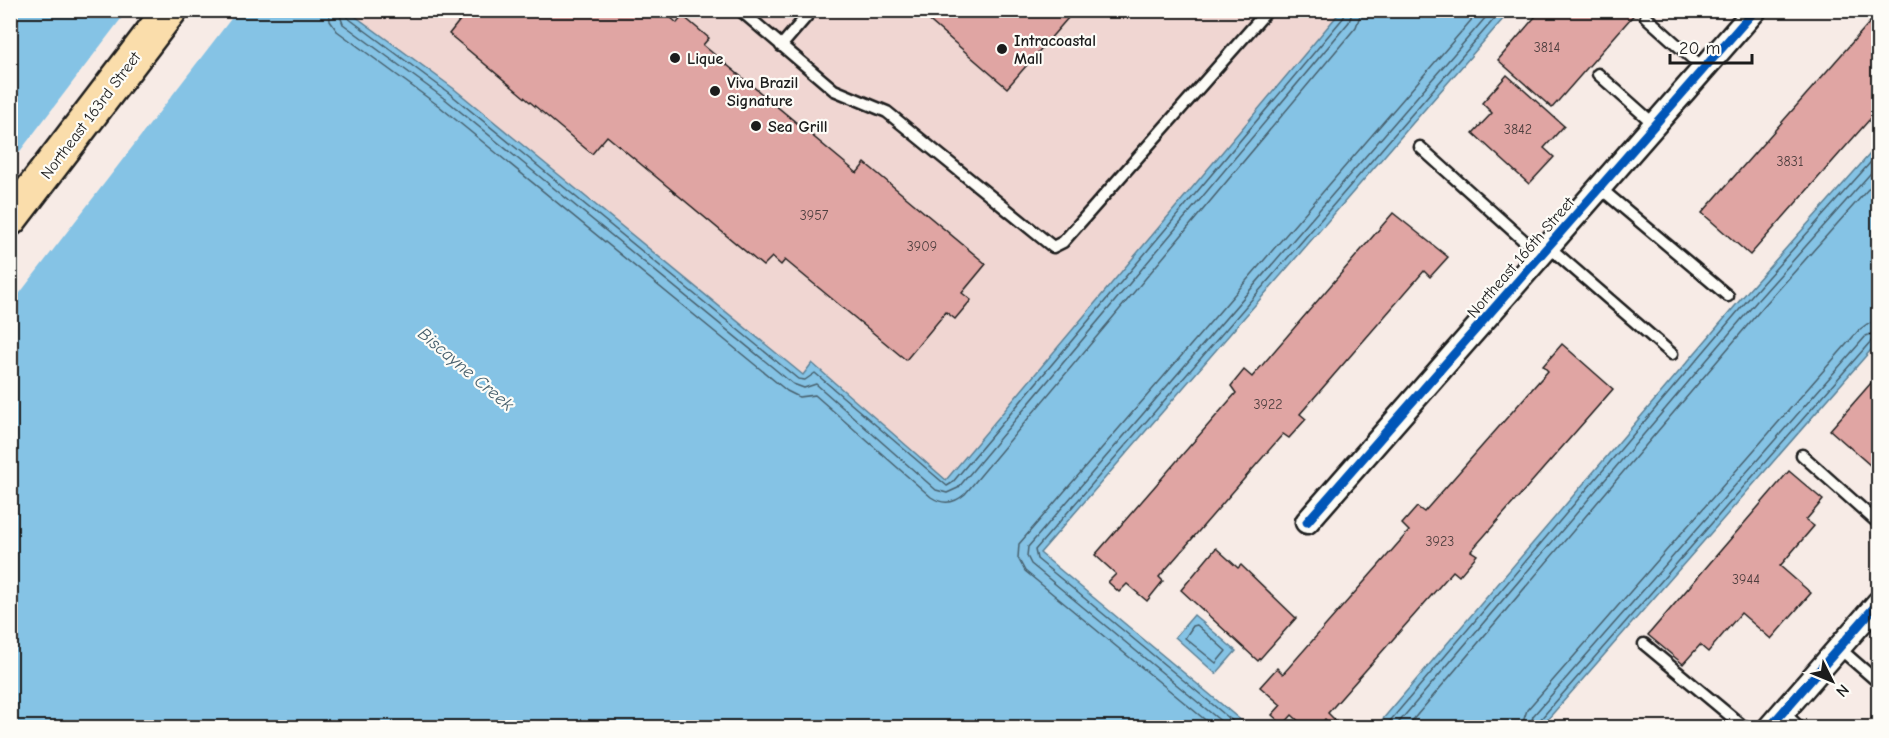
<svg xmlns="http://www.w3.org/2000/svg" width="1889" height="738" viewBox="0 0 1889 738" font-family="'Comic Neue',sans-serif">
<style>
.built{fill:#f0d6d2}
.water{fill:#85c3e5;stroke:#5b8095;stroke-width:1.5}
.pier{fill:#f7ebe6}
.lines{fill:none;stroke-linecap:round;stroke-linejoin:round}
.shore{stroke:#465f6c;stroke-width:1.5}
.building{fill:#e0a5a3;stroke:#1c1c1c;stroke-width:1.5}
.service-casing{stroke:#1c1c1c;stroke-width:15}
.minor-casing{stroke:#1c1c1c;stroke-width:27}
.primary-casing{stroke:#1c1c1c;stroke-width:38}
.service{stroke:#fdfcf7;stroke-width:10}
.minor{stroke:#fdfcf7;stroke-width:22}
.primary{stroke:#faddab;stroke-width:33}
.cycleway-casing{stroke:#fdfcf7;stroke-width:13}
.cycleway{stroke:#0057b8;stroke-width:9}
.poi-dot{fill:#1c1c1c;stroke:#fdfcf7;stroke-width:2}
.labels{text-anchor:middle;stroke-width:4.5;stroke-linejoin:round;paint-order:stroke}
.number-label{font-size:14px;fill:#4d3e3e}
.poi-label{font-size:16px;font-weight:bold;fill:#1c1c1c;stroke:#fdfcf7;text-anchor:start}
.street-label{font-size:16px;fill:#1c1c1c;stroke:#fdfcf7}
.water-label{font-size:18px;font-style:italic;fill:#465f6c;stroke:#fdfcf7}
</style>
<rect width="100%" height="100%" fill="#f7ebe6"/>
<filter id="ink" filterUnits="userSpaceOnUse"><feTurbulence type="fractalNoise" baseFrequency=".0167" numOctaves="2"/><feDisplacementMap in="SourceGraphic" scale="12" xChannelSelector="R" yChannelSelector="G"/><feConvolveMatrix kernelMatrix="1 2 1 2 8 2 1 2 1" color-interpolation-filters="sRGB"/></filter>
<g filter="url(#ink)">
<path class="built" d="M347,11h994l-394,470 -134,-118 -10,12z"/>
<g class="water">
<path d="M10,11h338l105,77 350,287 9,-12 134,117 395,-469h169l-470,542 210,175 -1239,-1z"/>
<path d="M1878,145v197l-337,385h-165l371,-435z"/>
<path d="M1194,615l42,36 -20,23 -41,-37z"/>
</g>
<path class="pier" d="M127,11h110l-227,295 1,-143z"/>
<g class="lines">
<g class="shore">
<path d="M329,10l1,11 7,10 102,75 348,285 12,6 16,-2 116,102c12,8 24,6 34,-3l391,-467 6,-17"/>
<path d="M338,10l5,14 102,75 348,285 11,4 12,-4 120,106 11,3 11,-5 391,-466 4,-12"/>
<path d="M345,10l3,8 101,75 349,286 7,1 10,-7 132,113 5,-3 392,-466 1,-7"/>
<path d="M1197,625l29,26 -10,12 -31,-25 8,-12z"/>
<path d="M1215,728l-190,-157 -7,-13 1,-14 461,-534"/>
<path d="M1229,728l-198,-164 -4,-8 1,-9 464,-537"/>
<path d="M1241,728l-204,-169 -2,-9 467,-540"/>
<path d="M1384,728l367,-432 127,-142"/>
<path d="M1394,728l363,-427 121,-136"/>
<path d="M1406,728l357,-421 115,-129"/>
<path d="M1521,728l6,-18 332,-380 8,-6 11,-2"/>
<path d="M1530,728l3,-12 333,-380 12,-5"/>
<path d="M1537,728l2,-7 332,-380 7,-2"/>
</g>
</g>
<g class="building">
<path d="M468,10h194l15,13 6,-7 26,22 -6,7 154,128 8,-10 121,101 -24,29 9,7 -16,19 -9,-7 -40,48 -121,-100 -4,5 -9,-8 -9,9 -156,-130 -15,18 -143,-120z"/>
<path d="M917,10h158l-68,78z"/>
<path d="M1541,10h97l-86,98 -54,-48z"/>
<path d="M1878,13v97l-128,145 -48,-42z"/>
<path d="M1507,75l57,51 -20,22 10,9 -25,27 -56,-51 19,-20 -10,-10z"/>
<path d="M1393,213l55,44 -18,20 -6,-6 -124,143 6,5 -17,19 -6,-4 -124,143 4,4 -16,20 -20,-17 -8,8 -11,-10 8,-8 -21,-19 141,-162 -5,-7 13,-16 8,7z"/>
<path d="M1562,344l51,45 -142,162 6,4 -18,21 -6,-5 -125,142 8,8 -4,4 -7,-6 -7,9h-12l-14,-13 -9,10 -11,-10 9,-10 -21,-18 17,-19 6,6 126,-143 -7,-7 15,-17 7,5 124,-141 -5,-5z"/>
<path d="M1878,375v97l-48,-42z"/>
<path d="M1789,471l34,29 -17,20 8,6 -34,40 31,27 -40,46 -30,-26 -33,39 -8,-7 -17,19 -35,-29z"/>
<path d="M1216,548l22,20 3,-3 55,53 -38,43 -77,-71z"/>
</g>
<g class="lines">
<g class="service-casing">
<g id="service">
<path d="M740,10l94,80 53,22 166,135 10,-5 205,-232"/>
<path d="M1646,17l58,52"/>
<path d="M781,46l31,-36"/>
<path d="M1598,74l57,51"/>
<path d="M1420,147l121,109"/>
<path d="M1600,188l128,108"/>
<path d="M1549,247l123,107"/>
<path d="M1802,455l76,68"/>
<path d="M1644,644l101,84"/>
<path d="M1839,648l39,34"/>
<path d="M1783,712l17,16"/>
</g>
</g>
<g class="minor-casing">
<g id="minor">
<path d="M1307,522l448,-512"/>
<path d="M1769,728l109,-125"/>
</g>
</g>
<g class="primary-casing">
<path id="primary" d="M10,219l160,-209"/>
</g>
<use href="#service" class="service"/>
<use href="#minor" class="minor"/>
<use href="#primary" class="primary"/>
<g class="cycleway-casing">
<g id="cycleway">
<path d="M1307,522l448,-512"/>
<path d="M1769,728l109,-125"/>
</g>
</g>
<use href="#cycleway" class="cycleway"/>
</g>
</g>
<g class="poi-dot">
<circle cx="1002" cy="49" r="6"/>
<circle cx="675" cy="58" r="6"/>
<circle cx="715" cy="91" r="6"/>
<circle cx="756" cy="126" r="6"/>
</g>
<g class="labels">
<g class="number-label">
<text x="1547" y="52">3814</text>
<text x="1518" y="134">3842</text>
<text x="1790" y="166">3831</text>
<text x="814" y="220">3957</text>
<text x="922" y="251">3909</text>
<text x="1268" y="409">3922</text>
<text x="1440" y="546">3923</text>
<text x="1746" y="584">3944</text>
</g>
<g class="poi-label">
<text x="1014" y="46">Intracoastal<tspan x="1014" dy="18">Mall</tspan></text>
<text x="687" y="64">Lique</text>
<text x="727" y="88">Viva Brazil<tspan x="727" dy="18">Signature</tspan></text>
<text x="768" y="132">Sea Grill</text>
</g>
<g class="street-label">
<text transform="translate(90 115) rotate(-53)" y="6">Northeast 163rd Street</text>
<text transform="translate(1520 257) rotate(-49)" y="6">Northeast 166th Street</text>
</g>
<g class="water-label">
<text transform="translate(466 369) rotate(40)" y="6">Biscayne Creek</text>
</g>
</g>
<rect width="1889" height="738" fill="none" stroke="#fdfcf7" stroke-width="36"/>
<rect x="18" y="18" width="1853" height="702" fill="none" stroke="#1c1c1c" stroke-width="2" filter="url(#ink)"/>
<g transform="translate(1832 681) rotate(133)" stroke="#fdfcf7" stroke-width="4.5" paint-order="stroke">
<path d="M0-4.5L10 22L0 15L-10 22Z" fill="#1c1c1c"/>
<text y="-9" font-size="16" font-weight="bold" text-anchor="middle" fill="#1c1c1c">N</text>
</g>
<path d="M1670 54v9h82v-9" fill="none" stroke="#1c1c1c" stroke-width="3"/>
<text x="1679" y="54" font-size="18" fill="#1c1c1c" stroke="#fdfcf7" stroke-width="4.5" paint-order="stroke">20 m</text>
</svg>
